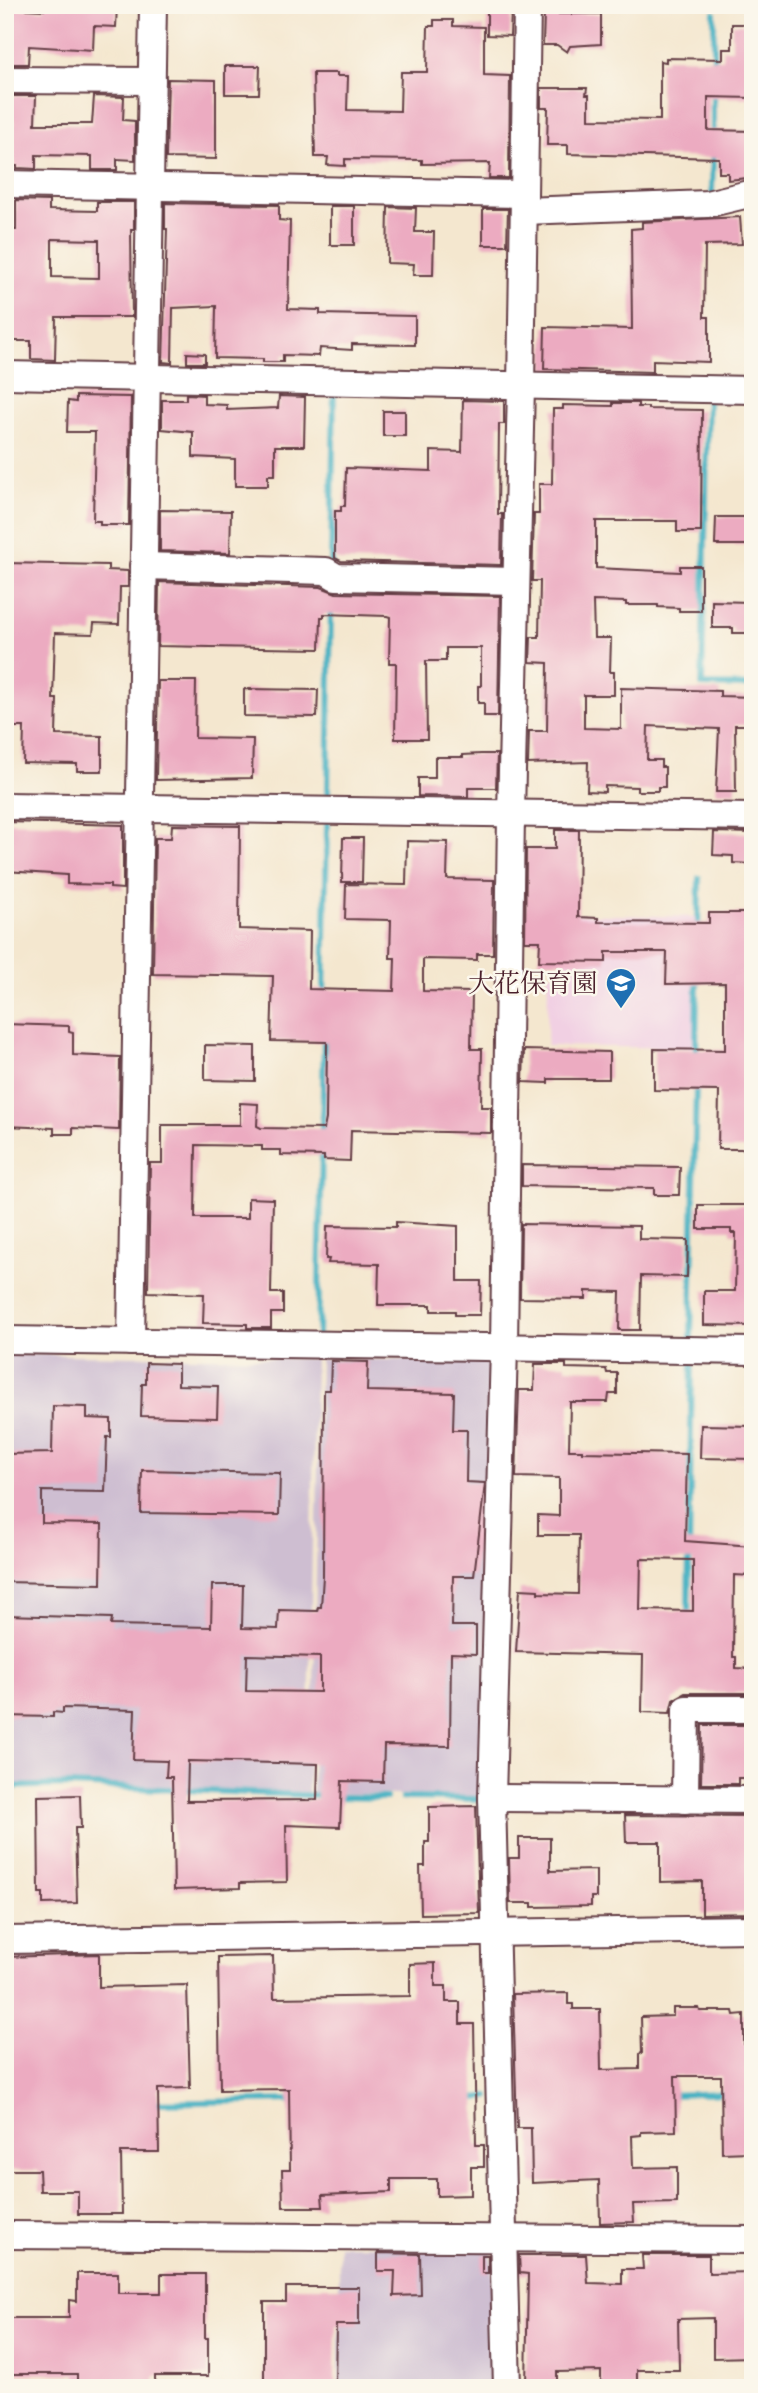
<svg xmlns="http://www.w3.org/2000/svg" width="758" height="2393" viewBox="0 0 758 2393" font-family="'IM FELL French Canon','Noto Serif JP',serif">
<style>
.built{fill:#f1d0e3}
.industrial{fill:#cebed1}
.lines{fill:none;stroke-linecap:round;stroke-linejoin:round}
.stream{stroke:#45b1c2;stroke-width:6}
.building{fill:#ecabc1;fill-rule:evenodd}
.minor-casing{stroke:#643d44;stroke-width:30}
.minor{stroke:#fff;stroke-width:26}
.labels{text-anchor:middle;stroke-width:5;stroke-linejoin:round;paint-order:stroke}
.poi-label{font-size:26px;fill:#4a1f2b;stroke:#fbf7ec;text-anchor:end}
</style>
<rect width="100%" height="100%" fill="#fbf7ec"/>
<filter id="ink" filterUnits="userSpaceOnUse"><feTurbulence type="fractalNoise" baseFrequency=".0143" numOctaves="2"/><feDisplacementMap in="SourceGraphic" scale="14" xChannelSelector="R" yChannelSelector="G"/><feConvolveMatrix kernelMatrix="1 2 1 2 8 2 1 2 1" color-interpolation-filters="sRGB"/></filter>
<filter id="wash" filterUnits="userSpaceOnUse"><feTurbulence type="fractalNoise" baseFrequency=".00686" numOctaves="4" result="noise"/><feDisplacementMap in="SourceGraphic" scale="28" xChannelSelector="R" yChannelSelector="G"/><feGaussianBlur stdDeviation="1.57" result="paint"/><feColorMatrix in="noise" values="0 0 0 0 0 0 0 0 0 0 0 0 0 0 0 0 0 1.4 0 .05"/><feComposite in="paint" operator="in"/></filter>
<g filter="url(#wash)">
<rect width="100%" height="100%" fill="#f4e7cf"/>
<path class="built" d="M566,914l130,3 -2,131 -147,-2 1,-72h17z"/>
<g class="industrial">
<path d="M5,1354l310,5 -7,434 -241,-10 -62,3z"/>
<path d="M320,1359l177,2 -12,436 -173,-4z"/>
<path d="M339,2245l152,1 7,142h-159z"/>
</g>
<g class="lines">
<g class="stream">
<path d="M714,65v-52"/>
<path d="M713,135v-45"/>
<path d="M712,193l1,-43"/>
<path d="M708,396l-6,289 51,1"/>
<path d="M331,567l3,-177"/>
<path d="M328,795l3,-188"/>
<path d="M698,928l1,-50"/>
<path d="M324,997l3,-173"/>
<path d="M696,1058l1,-80"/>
<path d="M322,1137l2,-101"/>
<path d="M318,1335l4,-187"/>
<path d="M691,1338l5,-255"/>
<path d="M688,1618l4,-257"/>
<path d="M5,1787l63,-2 256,11"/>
<path d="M335,1797l51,1"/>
<path d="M403,1798l79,1"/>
<path d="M667,2095l59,-2"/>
<path d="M468,2098l20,-1"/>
<path d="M150,2103l147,-3"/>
</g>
</g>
<g id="blocks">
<g class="building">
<path d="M45,5h72l-1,22 -22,-1 -1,24 -64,-4 -1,18h-23l1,-56 38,2z"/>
<path d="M487,11h24l-1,25 -23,-1z"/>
<path d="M544,14h57v30l-31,2 -3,6 -10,-7h-14z"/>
<path d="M434,20h19v6l31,1v48l26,1 -1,102h-20l1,-15 -68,1v-4l-77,-1v7l-18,-1 1,-8h-13l-2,-84h24v3h11l-1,34 53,1 1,-39h26l1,-46h6z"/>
<path d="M732,24h21v74l-45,-1v33l45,1v40h-6v7l-19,2v-7h-9v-15l-151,-4v-9h-21l1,-37h-7v-20h46l-1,7h3v24l71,1v-59l6,1v-4l57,1v-10h9z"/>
<path d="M225,66h35l-1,28h-34z"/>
<path d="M168,79l48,1v79l-50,-1z"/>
<path d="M5,96h31l-1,28h57l2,-28 30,1 -1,23 12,1v39l-18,-1v11h-25v-14l-56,-1v14l-19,-1v-2h-3v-46l-9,-1z"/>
<path d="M16,200l33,1v9l48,1v-9h37v27h-3l1,88h-76l-1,43 -24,-1v-18h-26v-111h11zM52,239l47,1v38l-47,-1z"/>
<path d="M165,203l114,2v15l11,1 -2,88 32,1v4l95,2v29l-63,-1v6l-32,-2 -1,8 -36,-1v7h-20v-3l-48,-1 1,-52 -43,2 -1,55 -9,-1 4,-133h-2z"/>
<rect x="330" y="206" width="24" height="39"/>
<path d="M388,207l28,1 -1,24h19l-1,43h-20l1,-11 -27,-1z"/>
<path d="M483,209h25l-1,36h-24z"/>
<path d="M740,217l2,27 -37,1 -1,72h5v45l-56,-2v12l-109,-3 1,-42 87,2 -1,-100 11,-1v-6z"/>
<path d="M187,353l18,1v9h-18z"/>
<path d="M186,394l18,1v9l23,1v5l51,-2 1,-12 26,1 -1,49h-29v29h-7v11h-33v-27l-42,-2v-25l-31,-3v-29h24z"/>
<path d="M76,396l55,1 -2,128h-29v-4h-7l2,-89h-28l1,-31 8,1z"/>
<path d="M463,400l41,1v23h-5l-1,90h4l-1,51 -160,-4 -6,-3v-47h6v-5h4l1,-38 85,3v-20l31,1z"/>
<path d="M613,403h25v4h10v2l54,1 -1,122h-24v-11h-81v47l84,4v-6h21v45h-22v-3l-21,-1v-2h-32v-3l-33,-1 1,37h17l-1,34h4v23h-30v33l37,1v-41l99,3v5l33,1v28h-18l1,67h-20l3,-63 -71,-3 -1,34h14v7h4v20h-7v4h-21v-4l-32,-1v6l-18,-1 1,-29 -60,2 1,-33h18l1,-68 -18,-1 1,-25h8l1,-56h-8l2,-67h5v-30h13l1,-75h10v-4l50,1z"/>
<rect x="383" y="411" width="22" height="25"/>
<path d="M160,510l71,1 -1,42 -70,-2z"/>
<path d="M716,517h37v28h-38z"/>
<path d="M5,563l103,2v5l20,1v16h-8l-1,37 -25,-1 -1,11 -38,-1 -2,66h4l-1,36 46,1v35h-25v-7l-54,-1 1,-36h-19z"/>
<path d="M159,582l162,5 15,6 164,3 -2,120h-14v-13h-6v-17h3v-38h-35v13h-20l1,78h-32l1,-76h-7l1,-46 -3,-1 -63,-2v3h-3l-1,32 -162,-3z"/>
<path d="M712,601l37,1v2h4v29h-20v-5h-21z"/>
<path d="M158,681h38l-1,57 58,1 -1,39 -96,2z"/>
<path d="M244,689l74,1 -1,27 -73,-1z"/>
<path d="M481,754h16l-1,34h-28v9l-50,-1v-18h17v-21h28v-2z"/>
<path d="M7,822l116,3v64l-13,-1v-3l-43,-1v-9l-62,-4z"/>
<path d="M172,825l68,1 -1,103 71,2 -1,58 85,2 1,-33h-5l1,-38 -46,-1 1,-35 60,1 1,-44 41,1 -1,37 47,1 -1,74h-16v6l-54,-1v32l49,1 -1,57h11l-1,58h10v26l-140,-3 -1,31 -26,-1v-4l-43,-1v-5h-19v-4l-66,-1 -1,73h53v-20l25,1 -2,94h12v20h-12v15h-24v-4l-44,-1 1,-29 -56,-2 2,-129h12v-38h78v-22l18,1 -1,22 4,2 63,1 2,-10 1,-77 -56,-1 2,-65 -120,-2 2,-136h16z"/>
<path d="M555,830h24l-1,87 20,1v4l111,1v-10h44v236h-35l1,-58 -65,-1v-41l71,1v-67l-59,1 1,-32h-61v10l-67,-1 1,-20h-15l1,-92h29z"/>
<path d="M714,832l39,1v31l-20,-1v-7l-20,-1z"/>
<path d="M343,838h20l-1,44h-20z"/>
<path d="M5,1024l64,2v6l4,1v22l47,2 -1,73 -46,-2v6h-19v-6l-49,-2z"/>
<path d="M205,1045l50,1v35l-50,-1z"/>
<path d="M524,1050l85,2v27h-61v4l-25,-1z"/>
<path d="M522,1165l158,2 -1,28h-25v-7l-132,-2z"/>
<path d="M698,1205h55v121l-49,-1v-34h31l1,-58h-5v-4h-33z"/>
<path d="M396,1222l62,4v55h23l-1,34h-25v-4h-24v-6h-53l1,-41 -51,-1 1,-4h-3l1,-33 69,1z"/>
<path d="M521,1224l118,2v13l49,1 -1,37 -46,-1 -1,54h-21l1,-38 -34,-1v8l-66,-1z"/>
<path d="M331,1361l37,1 -1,29 87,2 -1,37h14l-1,52 19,1 -11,93h-21l-1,50h24v28l-25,-1 -1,93 -66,-1 -1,37 -41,-1 -2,46 -54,-2 1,57 -47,1v5l-66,2 -2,-113h-6l1,-16 -34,-1 2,-50 -72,-2v5l-10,-1v5l-48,-1v-101l107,3 -1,7 100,2 1,-42h31l-1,43 36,1 1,-19 38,1 1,-4h3l2,-31 1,-186h6zM247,1655l73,2v35l-74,-1zM188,1761l130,3 -1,36 -130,1z"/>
<path d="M146,1363l32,1v21l40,1 -1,32 -76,-2 1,-32h4z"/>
<path d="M535,1364h31v4l40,1 1,4h10v21h-8l-1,8h-38l-1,48h13v2l105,2 -2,87 68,5v30l-19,-1 -1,82h3v11l17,1v24h-68l-12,7 -3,13 -28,-1 1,-57 -127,-3 4,-63 18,1v3l40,1 1,-59h-41v-20l21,1v-38l-43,-1 3,-87h15zM641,1559l52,1v51l-53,-1z"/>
<path d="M53,1406l34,1v11l24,1v18h-4l-2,55 -63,-1v32l60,1 -1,60 -96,-2v-128l47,-1z"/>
<path d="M701,1425l52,1v33l-53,-1z"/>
<path d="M142,1470l138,3 -1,42 -138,-2z"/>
<path d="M702,1725h51v53h-15v6h-37z"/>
<path d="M80,1795l1,33h-6l2,75 -34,1v-11h-4l-1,-97z"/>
<path d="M476,1806l3,107 -58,1 -1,-48h5v-24h4v-35z"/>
<path d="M625,1815l128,1v97l-51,1v-33l-42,1v-40h-34z"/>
<path d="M519,1838h31v33l46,-1v27h-5v9l-59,1v-4h-22l-1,-45h10z"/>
<path d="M99,1954v33l88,-2 3,103 -32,1 1,63h-38l1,62h-44v-23h-38l-1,-21h-34v-213z"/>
<path d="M273,1956l1,42 136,-2v-32l25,-1v23h11v16h14v22h14l2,121h8v22h-13v28l-34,1v-17h-46v13l-69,3 1,12h-40l-1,-37h8l-1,-81 -69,1 -2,-133z"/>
<path d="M568,1993v11h5v5h27l1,61 38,-1v-15l3,-1 -1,-36 32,-1v-8h26l1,3h33l1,4 10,-1v30h8l1,105h-4v3l-27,1 -1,-77h-46l1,55 -35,1v3l-9,1 1,32 44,-1v36l-44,1 1,18 -34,1 -1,-43 -67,3 -1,-55h-14l-4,-134z"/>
<path d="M378,2253l42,1 1,41 -27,1 1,-25h-17z"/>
<rect x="482" y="2255" width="6" height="18"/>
<path d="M519,2255h67l2,28 34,1v-15h21l-1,-14h67v18l44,-1v85l-40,1v-40l-35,1 1,51h-42v18h-36v-17l-44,1v14l-31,1 2,-113 -8,-1z"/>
<path d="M77,2273h41v20h43v-19h44v64h3v38h-53v12h-78v-14h-72v-56h64v-18l8,1z"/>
<path d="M286,2287h73v38h-23l-1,63h-71v-86h22z"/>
</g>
</g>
</g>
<g filter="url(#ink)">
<use href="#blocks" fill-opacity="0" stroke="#643d44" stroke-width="2"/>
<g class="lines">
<g class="minor-casing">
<g id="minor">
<path d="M5,80l147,1"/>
<path d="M5,184l519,10"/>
<path d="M524,211l183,-7 46,-11"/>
<path d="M5,375l748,15"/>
<path d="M143,566l183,5 10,6 180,4"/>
<path d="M5,806l748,11"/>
<path d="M5,1340l748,11"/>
<path d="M131,1342l22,-1337"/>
<path d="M492,1798l261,2"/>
<path d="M685,1800l1,-91h67"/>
<path d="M5,1940l748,-11"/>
<path d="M5,2235l748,5"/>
<path d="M507,2388l-15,-590 12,-451 7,-534 10,-427 6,-381"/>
</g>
</g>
<use href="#minor" class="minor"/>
</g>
</g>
<defs>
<g id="school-pin" transform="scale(1.575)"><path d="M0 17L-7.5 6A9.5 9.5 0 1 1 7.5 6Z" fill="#1f6fb2" stroke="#fbf7ec"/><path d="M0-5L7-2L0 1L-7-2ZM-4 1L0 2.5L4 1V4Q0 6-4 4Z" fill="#fff"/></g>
</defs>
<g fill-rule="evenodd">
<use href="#school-pin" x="621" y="983"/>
</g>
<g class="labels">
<g class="poi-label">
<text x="598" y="992">大花保育園</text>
</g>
</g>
<rect width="758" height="2393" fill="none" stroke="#fbf7ec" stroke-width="28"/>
</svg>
